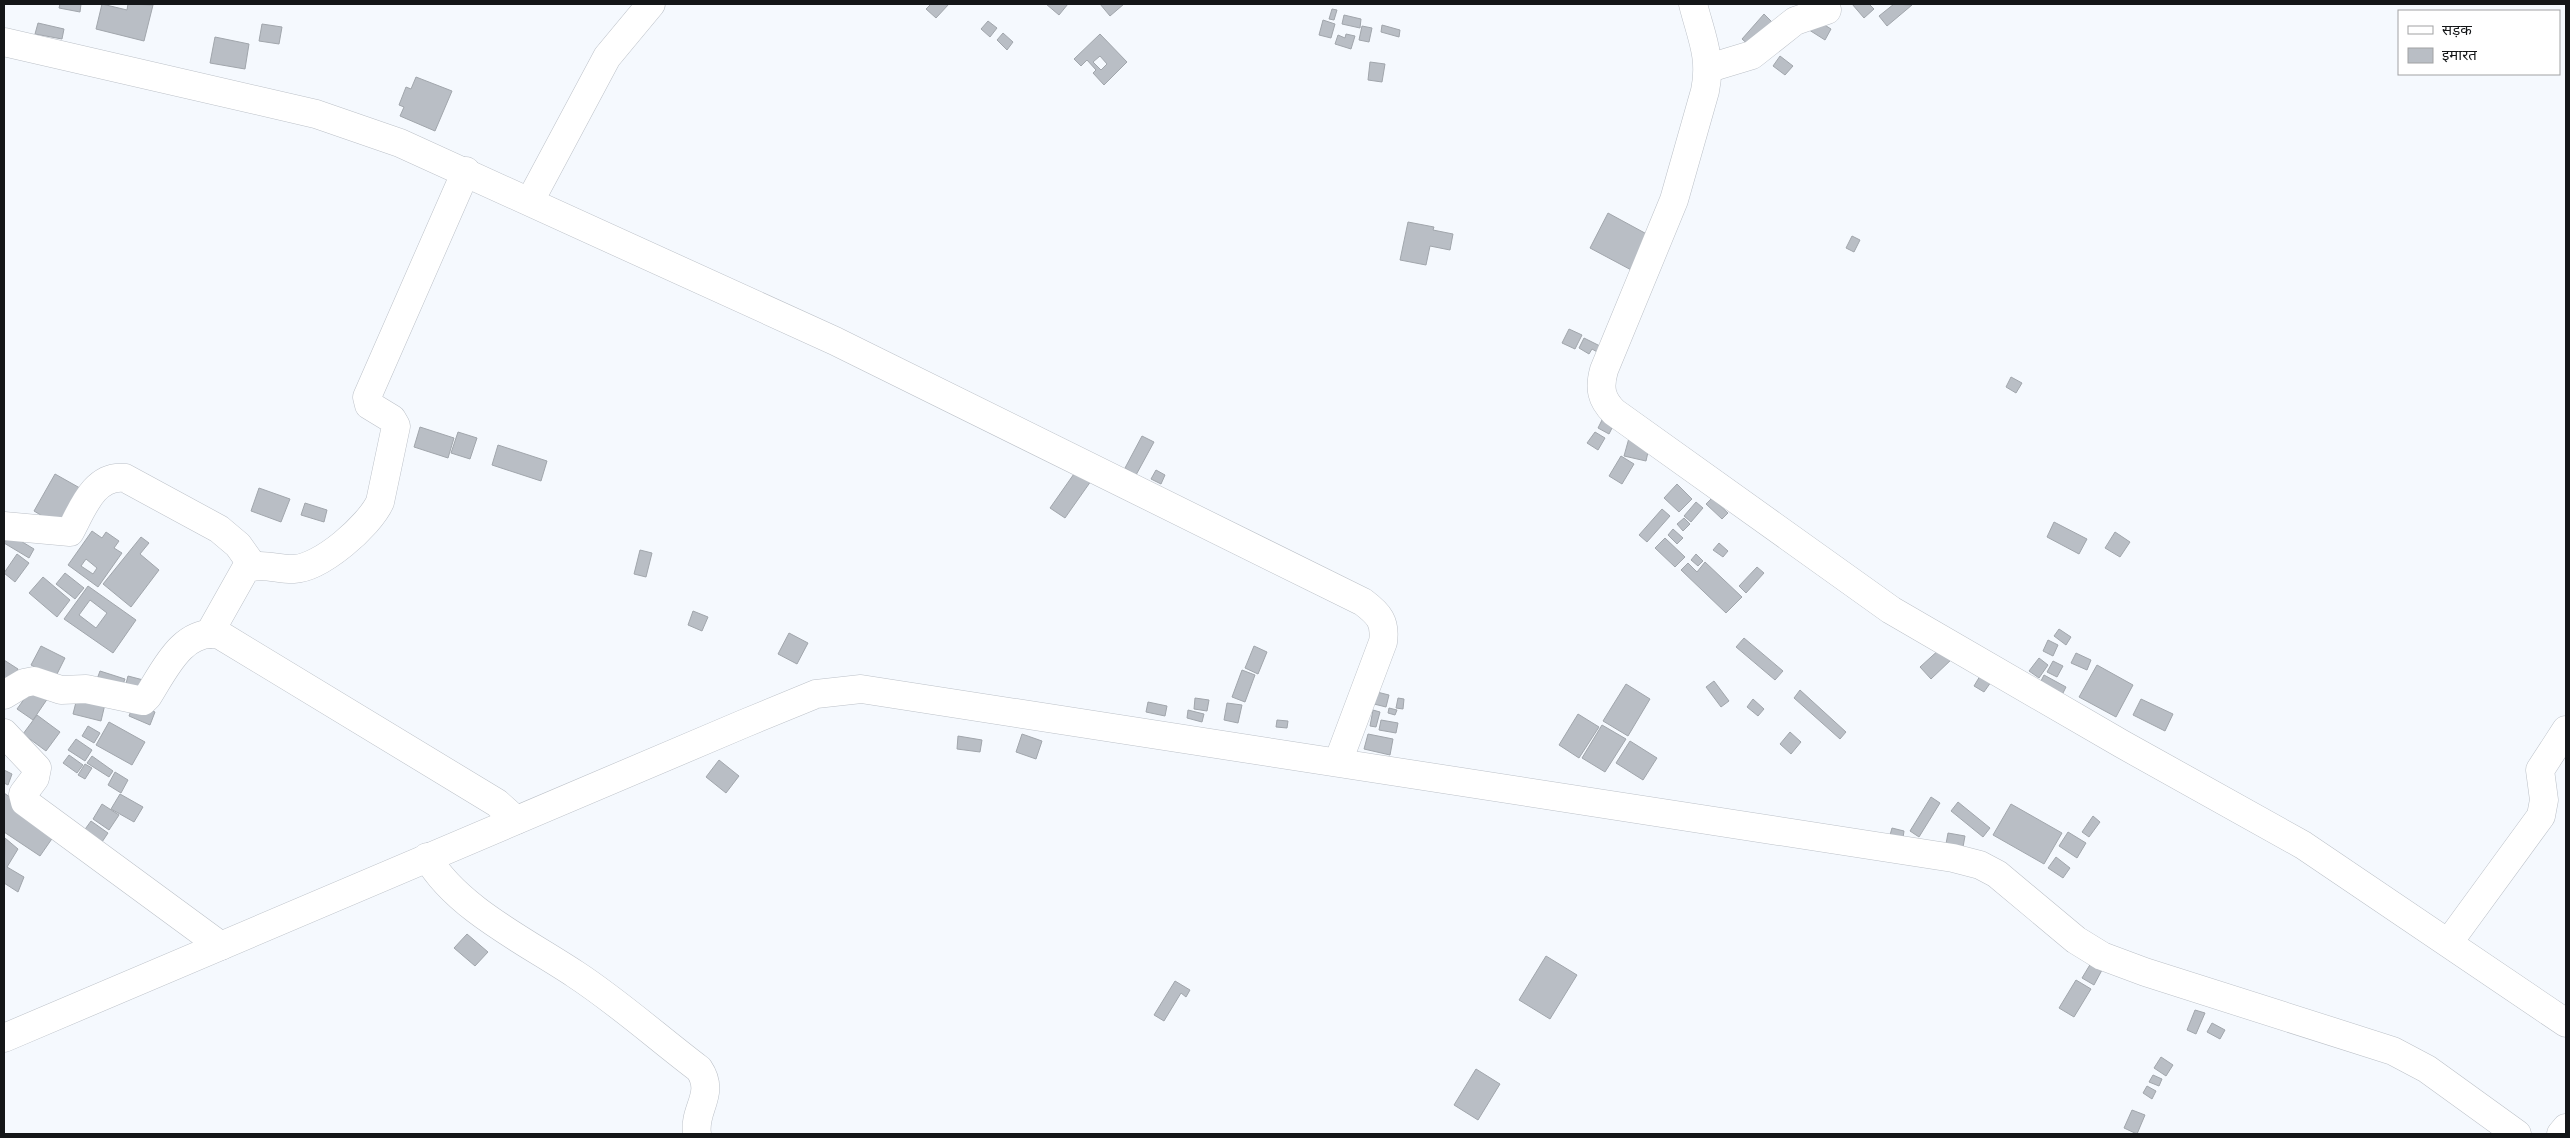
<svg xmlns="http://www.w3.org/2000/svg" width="2570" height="1138" viewBox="0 0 2570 1138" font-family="'Noto Serif','Noto Sans Devanagari',serif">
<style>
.building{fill:#b9bec5;stroke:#a1a6ac;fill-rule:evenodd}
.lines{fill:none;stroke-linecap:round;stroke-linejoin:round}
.minor-casing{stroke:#bcc1c8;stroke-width:29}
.minor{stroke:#fff;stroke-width:28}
</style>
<rect width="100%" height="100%" fill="#f5f9fe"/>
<g class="building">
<path d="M60,4h21l-1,8 -21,-4z"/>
<path d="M102,4l25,6 1,-6 25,1 -9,36 -48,-12z"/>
<path d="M931,4h18l-13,14 -10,-9z"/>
<path d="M1046,4h22l-9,11z"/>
<path d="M1100,4h24l-14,12z"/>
<path d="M1852,4h17l5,5 -10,9z"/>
<path d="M1894,4l18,1 -25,21 -8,-10z"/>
<path d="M1332,9l5,1 -3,10 -5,-1z"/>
<path d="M1764,14l10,10 -22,24 -10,-9z"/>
<path d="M1344,15l17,4 -1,9 -18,-4z"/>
<path d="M1812,17l19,12 -6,11 -19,-12z"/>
<path d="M1323,20l12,4 -4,14 -12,-3z"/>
<path d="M988,21l9,7 -7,9 -9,-8z"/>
<path d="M38,23l26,6 -2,10 -27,-5z"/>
<path d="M262,24l20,3 -3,17 -20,-3z"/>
<path d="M1382,25l18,5 -1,7 -18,-5z"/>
<path d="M1362,26l10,2 -3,14 -10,-2z"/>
<path d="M1003,33l10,9 -6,8 -10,-10z"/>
<path d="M1100,34l27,28 -23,23 -11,-12 3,-3 -9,-10 -6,6 -7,-7zM1100,56l7,8 -6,6 -8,-8z"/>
<path d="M1346,34l9,2 -4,13 -16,-5 3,-9 7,3z"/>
<path d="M215,37l34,7 -4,25 -35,-6z"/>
<path d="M1780,56l13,10 -8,9 -12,-9z"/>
<path d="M1370,62l15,2 -3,18 -14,-2z"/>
<path d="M416,77l36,14 -17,40 -35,-15 4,-9 -5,-2 7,-18 5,2z"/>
<path d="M1608,213l46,25 -19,34 -45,-24z"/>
<path d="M1408,222l26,5 -1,3 20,4 -3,16 -20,-4 -4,19 -26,-5z"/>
<path d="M1852,236l8,4 -6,12 -8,-4z"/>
<path d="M1569,329l13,6 -7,14 -13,-6z"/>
<path d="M1584,338l18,9 -3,6 -7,-4 -3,5 -10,-6z"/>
<path d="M2011,377l11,6 -6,10 -10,-6z"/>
<path d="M1605,414l11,6 -7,14 -11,-6z"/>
<path d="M420,427l34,11 -6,20 -34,-11z"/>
<path d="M458,432l19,6 -7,21 -19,-6z"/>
<path d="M1595,432l10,6 -7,12 -11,-7z"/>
<path d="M1142,436l12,6 -18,33 -11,-7z"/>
<path d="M1629,438l21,5 -4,18 -22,-5z"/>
<path d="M498,445l49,16 -6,20 -49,-16z"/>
<path d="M1621,456l13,8 -12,20 -13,-8z"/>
<path d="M1156,470l9,5 -4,9 -10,-5z"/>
<path d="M1076,471l15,10 -26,37 -15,-10z"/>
<path d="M55,474l32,18 -21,38 -32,-19z"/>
<path d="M1677,484l15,15 -13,13 -15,-14z"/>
<path d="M259,488l31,11 -9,23 -30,-11z"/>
<path d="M1712,498l16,15 -6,6 -16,-15z"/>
<path d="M1696,502l7,6 -12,14 -7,-6z"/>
<path d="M305,503l22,7 -3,12 -23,-7z"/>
<path d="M1662,509l8,7 -23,26 -8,-7z"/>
<path d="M1684,518l6,6 -7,7 -6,-7z"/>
<path d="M2054,522l33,17 -8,15 -32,-17z"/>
<path d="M1673,529l10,9 -6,6 -9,-9z"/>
<path d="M92,531l10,7 4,-6 13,9 -5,7 8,5 -24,34 -30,-22zM86,559l11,9 -4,6 -12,-8z"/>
<path d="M2115,532l15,10 -10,15 -15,-9z"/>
<path d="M9,534l25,15 -5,9 -25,-15z"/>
<path d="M141,537l8,6 -9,11 19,16 -28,37 -28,-23z"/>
<path d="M1665,538l20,19 -10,10 -20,-19z"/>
<path d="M1719,543l9,8 -5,6 -10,-7z"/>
<path d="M640,550l12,3 -6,24 -12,-3z"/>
<path d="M17,554l12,9 -14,19 -11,-9z"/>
<path d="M1696,554l7,7 -5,5 -7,-6z"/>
<path d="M1705,562l37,35 -16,16 -45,-43 7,-7 9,9z"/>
<path d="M1757,567l7,6 -18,20 -7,-7z"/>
<path d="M65,573l19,15 -9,11 -19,-15z"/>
<path d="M43,577l27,23 -13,17 -28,-24z"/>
<path d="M88,586l48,34 -23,33 -49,-34zM90,600l17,13 -11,15 -17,-13z"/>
<path d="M693,611l15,6 -6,14 -14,-6z"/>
<path d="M2059,629l12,8 -5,8 -12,-9z"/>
<path d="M789,633l19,10 -11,21 -19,-10z"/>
<path d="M1744,638l39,33 -8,9 -39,-33z"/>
<path d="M2048,640l10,5 -5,11 -10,-5z"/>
<path d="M41,646l24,12 -10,20 -24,-13z"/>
<path d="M1254,646l13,6 -9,22 -13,-6z"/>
<path d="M1942,647l10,12 -21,20 -11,-12z"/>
<path d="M2076,653l15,7 -4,10 -16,-7z"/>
<path d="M2039,658l9,7 -9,13 -10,-7z"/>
<path d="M4,660l14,9 -9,17 -5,-3z"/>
<path d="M2053,661l10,5 -6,11 -10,-5z"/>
<path d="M2097,665l36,20 -17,32 -37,-20z"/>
<path d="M1242,670l13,5 -10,27 -13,-5z"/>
<path d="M100,671l25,8 -4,11 -25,-8z"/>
<path d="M2044,675l22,12 -4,8 -22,-12z"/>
<path d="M128,676l23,6 -27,9z"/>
<path d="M1980,676l11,6 -7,10 -10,-6z"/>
<path d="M1714,681l15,20 -8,6 -15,-20z"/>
<path d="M35,684l15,11 -17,25 -16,-11z"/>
<path d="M1626,684l24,15 -22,37 -25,-15z"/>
<path d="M1800,690l46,42 -6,7 -46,-41z"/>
<path d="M1377,692l12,3 -3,12 -12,-3z"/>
<path d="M78,694l28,6 -5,21 -28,-7z"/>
<path d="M1195,698l14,2 -2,11 -13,-2z"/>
<path d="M1398,698l6,1 -1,10 -7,-1z"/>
<path d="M1753,699l11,10 -6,7 -11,-9z"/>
<path d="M2141,699l32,15 -8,17 -32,-16z"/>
<path d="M1148,702l19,4 -2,10 -19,-4z"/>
<path d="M134,703l21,9 -5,13 -21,-9z"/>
<path d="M1227,703l15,2 -4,18 -14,-3z"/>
<path d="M1389,708l8,2 -2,5 -7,-2z"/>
<path d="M1188,710l16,4 -2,8 -15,-4z"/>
<path d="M1373,710l7,2 -4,15 -6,-1z"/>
<path d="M1578,714l21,13 -20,31 -20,-13z"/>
<path d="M37,715l23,17 -14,19 -23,-17z"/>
<path d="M1277,720l11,1 -1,7 -11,-1z"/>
<path d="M1381,720l17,3 -2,10 -17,-3z"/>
<path d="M109,722l36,20 -13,23 -36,-20z"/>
<path d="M1602,725l24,14 -21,33 -23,-14z"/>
<path d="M88,726l12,7 -6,10 -12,-7z"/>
<path d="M1790,732l11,10 -10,12 -11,-10z"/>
<path d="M1022,734l20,7 -6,18 -20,-7z"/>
<path d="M1368,734l25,5 -3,16 -26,-6z"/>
<path d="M958,736l24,4 -2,12 -23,-3z"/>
<path d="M76,739l16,11 -7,11 -17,-11z"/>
<path d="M1630,741l27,17 -14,22 -27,-17z"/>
<path d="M69,755l14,10 -6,8 -14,-10z"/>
<path d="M92,756l21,15 -4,6 -22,-14z"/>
<path d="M719,760l20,16 -13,17 -20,-16z"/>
<path d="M85,764l7,4 -7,11 -7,-4z"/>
<path d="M4,770l8,4 -4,11 -4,-2z"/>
<path d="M115,772l13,8 -7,13 -13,-8z"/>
<path d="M4,793l54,37 -18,26 -36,-24z"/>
<path d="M120,794l23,13 -9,15 -23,-13z"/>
<path d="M1931,797l9,6 -21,34 -9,-6z"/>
<path d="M1958,802l32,26 -7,9 -32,-26z"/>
<path d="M102,804l17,11 -10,15 -16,-11z"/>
<path d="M2011,804l51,29 -18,31 -51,-29z"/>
<path d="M2093,816l7,6 -11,15 -7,-5z"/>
<path d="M91,821l17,12 -12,18 -18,-12z"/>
<path d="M1892,828l12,3 -1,7 -13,-3z"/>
<path d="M2068,832l18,11 -9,15 -18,-12z"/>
<path d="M1948,833l17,3 -2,11 -17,-3z"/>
<path d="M5,838l13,11 -11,18 17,10 -6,15 -14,-9z"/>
<path d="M2056,857l14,11 -7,10 -15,-10z"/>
<path d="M467,934l21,18 -13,14 -21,-18z"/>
<path d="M1546,956l31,19 -27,44 -31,-19z"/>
<path d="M2091,963l11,7 -8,15 -12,-7z"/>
<path d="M2076,980l15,9 -17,28 -15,-9z"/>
<path d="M1175,981l15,9 -4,7 -5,-4 -17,28 -10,-6z"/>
<path d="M2195,1010l10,3 -9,21 -9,-4z"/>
<path d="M2212,1023l13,7 -5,9 -13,-7z"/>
<path d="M2161,1057l12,8 -7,11 -12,-8z"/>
<path d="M1476,1069l24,15 -22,36 -24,-15z"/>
<path d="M2153,1075l9,4 -3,7 -10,-4z"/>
<path d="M2147,1086l9,5 -4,8 -9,-6z"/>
<path d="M2132,1110l13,5 -8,19 -13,-6z"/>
</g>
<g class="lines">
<g class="minor-casing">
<g id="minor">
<path d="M1693,4c8,32 19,53 12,87l-31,109 -70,170c-5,18 -3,29 10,42l277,198 231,134 181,101 263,178"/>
<path d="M4,42l312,72 84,29 435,198 528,261c16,12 23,20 20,40l-45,120"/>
<path d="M1709,68l43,-13 43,-34 32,-11"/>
<path d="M530,201l77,-144 44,-53"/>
<path d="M4,526l66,6c12,-22 24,-58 55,-54l94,51 19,16 15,21"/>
<path d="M209,634l36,-64c13,-9 34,0 49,-1 27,-1 75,-43 86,-67l16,-76 -4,-7 -23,-14 -2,-8 99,-226"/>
<path d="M4,695l20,-12 10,-2 27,9 25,-1 57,12 5,-5c16,-25 35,-69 72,-61l277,168 19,17"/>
<path d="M4,733l33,35 -2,10 -12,16 2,8 196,144"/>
<path d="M427,857c29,51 100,85 148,117 43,28 83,64 124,95 17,25 -6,40 -2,65"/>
<path d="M2449,942l92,-126 3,-16 -4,-30 26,-40"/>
<path d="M4,1038l739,-314 73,-30 45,-5 1092,169 27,7 17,9 79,66 26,16 43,16 248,79 34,18 90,65"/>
<path d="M2561,1134l5,-6"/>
</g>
</g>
<use href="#minor" class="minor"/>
</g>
<rect width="2570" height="1138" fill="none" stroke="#141618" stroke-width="10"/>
<rect x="2398" y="10" width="162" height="65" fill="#ffffff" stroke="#a1a2a3"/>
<rect x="2408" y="26" width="25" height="8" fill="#ffffff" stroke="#a1a2a3"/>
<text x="2442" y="35" font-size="15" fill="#141618">सड़क</text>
<rect x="2408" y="48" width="25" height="15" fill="#b9bec5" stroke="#a1a2a3"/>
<text x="2442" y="60" font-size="15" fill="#141618">इमारत</text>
</svg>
